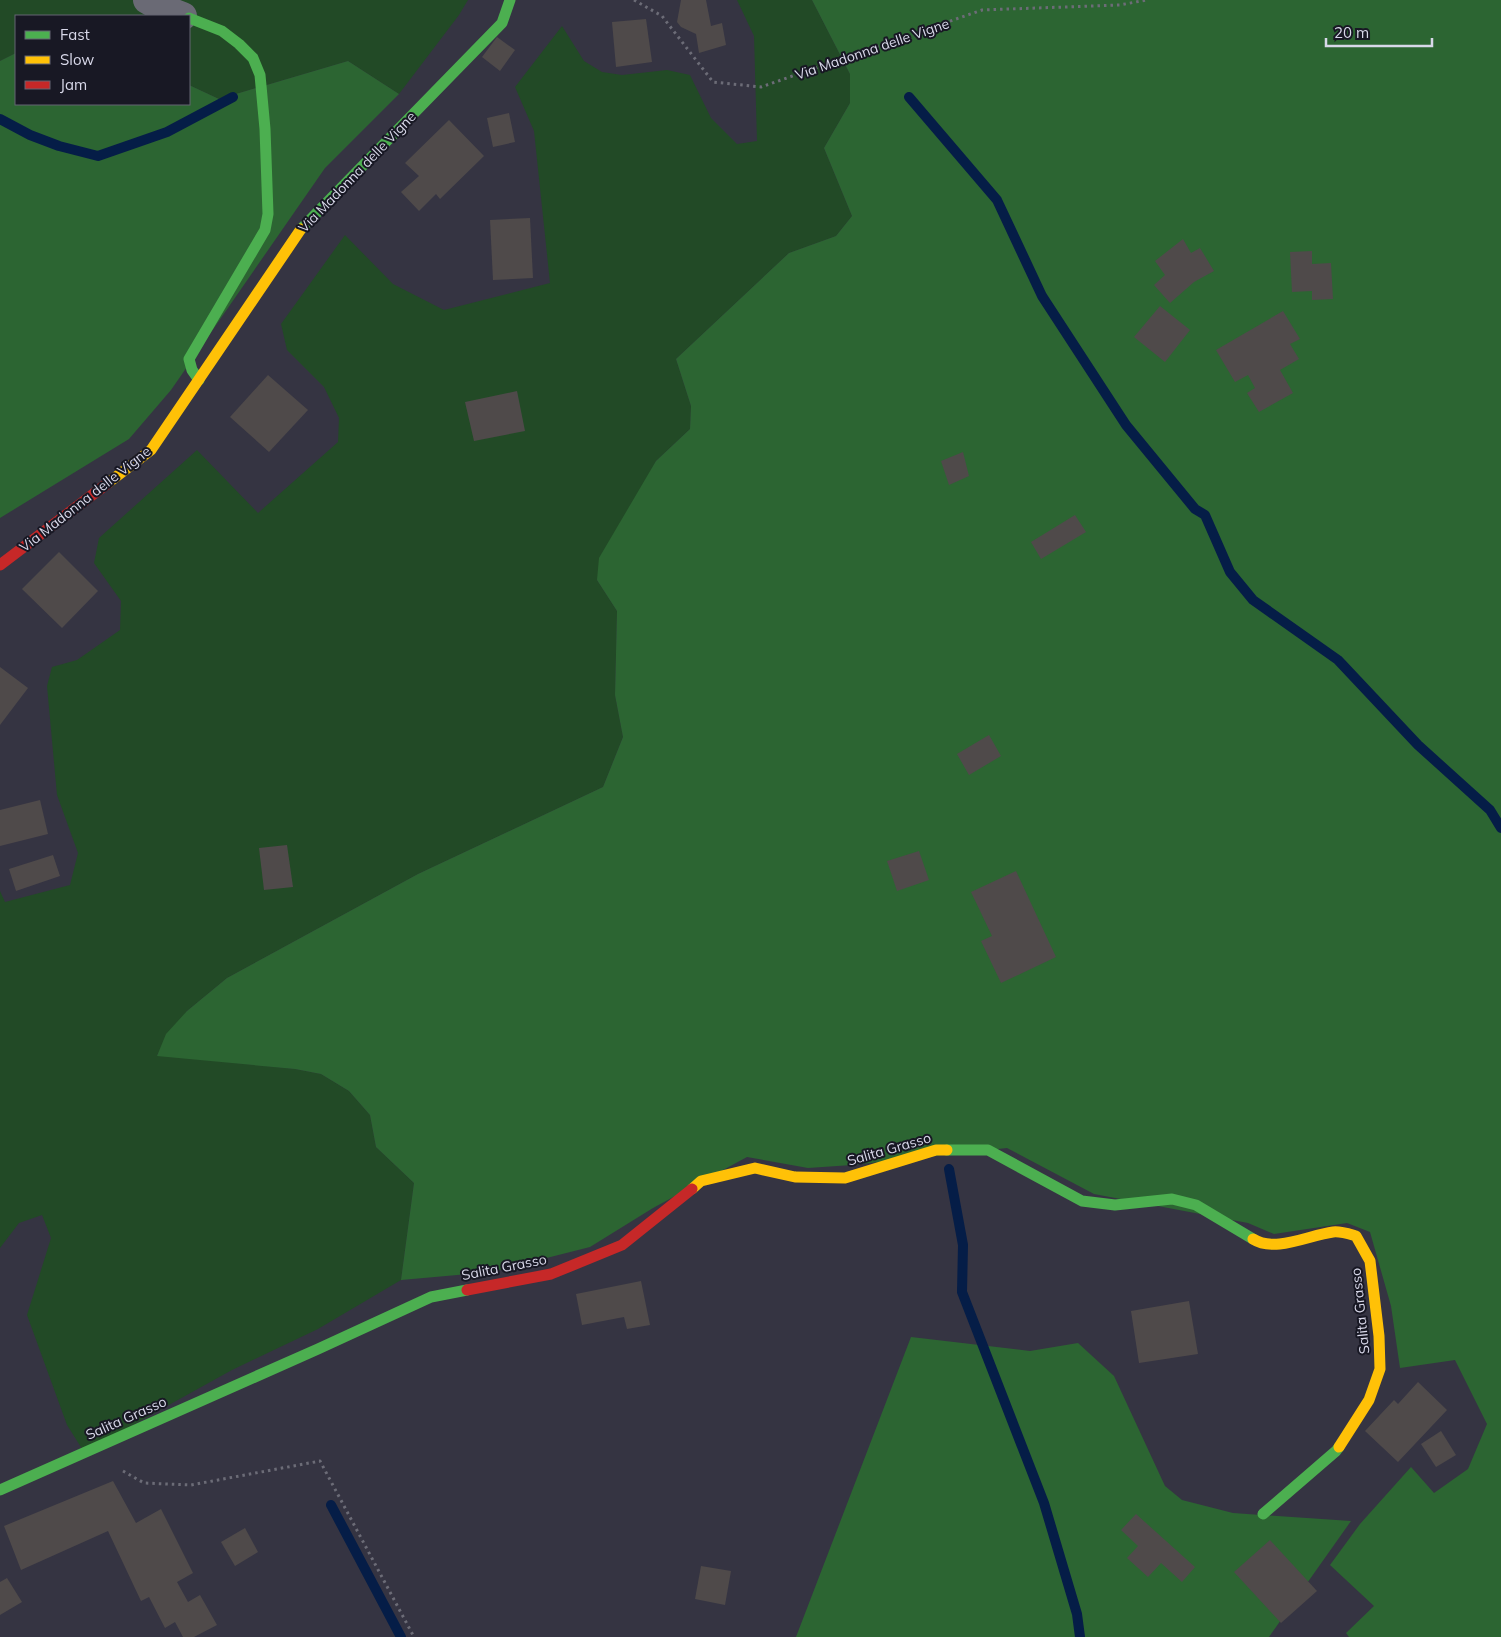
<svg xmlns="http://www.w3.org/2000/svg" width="1501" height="1637" viewBox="0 0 1501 1637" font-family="Mulish,sans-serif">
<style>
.green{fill:#224a26}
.forest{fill:#2c6532}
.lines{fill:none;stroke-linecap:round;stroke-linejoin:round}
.stream{stroke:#051d47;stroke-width:10}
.building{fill:#4f4a4a}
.path{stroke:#6c6c77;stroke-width:3;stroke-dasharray:2.5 4;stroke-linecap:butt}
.street{stroke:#6a6a75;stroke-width:28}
.fast{stroke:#4caf50;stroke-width:11}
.slow{stroke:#ffc107;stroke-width:11}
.jam{stroke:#c62828;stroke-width:11}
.labels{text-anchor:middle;stroke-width:4;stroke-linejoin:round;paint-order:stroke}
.street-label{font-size:14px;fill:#d8d8e9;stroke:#181824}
</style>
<rect width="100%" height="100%" fill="#353442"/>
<g class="green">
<path d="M0,0h468l-9,15 -60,79 -51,-33 -129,38 -30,-14v-69h-173v37l-16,8z"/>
<path d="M737,0h75l38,74v29l-26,45 28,68 -16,20 -47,17 -113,106 15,47 -1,23 -34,32 -59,119 20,31 -2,84 8,42 -20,50 -185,87 -191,104 -40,33 -30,44 138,14 26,5 28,17 21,24 6,32 38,36 -13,97 -83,49 -86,41 -148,82 -17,-27 -40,-110 24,-77 -9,-23 -23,8 -19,25v-357l5,11 65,-17 8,-32 -21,-58 -10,-109 5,-19 25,-7 43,-30 1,-29 -27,-38 5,-25 98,-88 61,63 80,-71 1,-24 -15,-31 -37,-37 -6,-26 64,-89 48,49 51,26 106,-27 -16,-152 -19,-44 47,-61 22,35 18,11 20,3 45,-5 23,5 21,43 26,26 20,-3 -3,-105z"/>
</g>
<g class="forest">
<path d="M812,0h689v1637h-152l-3,-4 28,-27 -44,-41 30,-41 51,-57 23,26 34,-24 19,-45 -32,-64 -55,8 -9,-62 -21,-74 -23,-9 -73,11 -26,-11 -154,-29 -87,-46 -155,17 -44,3 -61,-11 -94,51 -63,39 -99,25 -90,8 13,-97 -38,-36 -6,-32 -21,-24 -28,-17 -26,-5 -138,-13 9,-22 21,-23 40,-33 191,-104 185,-87 20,-50 -8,-42 2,-84 -20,-31 2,-22 57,-97 34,-32 1,-23 -15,-47 113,-106 47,-17 16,-20 -28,-68 26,-45v-29z"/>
<path d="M16,53v51h173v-19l30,14 129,-38 51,33 -74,74 -154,222 -42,49 -129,79v-457z"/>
<path d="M911,1337l119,14 48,-8 36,33 51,110 17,14 51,13 118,8 -82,116h-473z"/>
</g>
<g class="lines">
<g class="stream">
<path d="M909,97l88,103 45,96 84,129 69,84 10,6 25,57 23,28 85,60 80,85 72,65 11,18"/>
<path d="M0,119l30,16 29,11 39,10 69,-24 66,-35"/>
<path d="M949,1169l14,76 -1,47 82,211 33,111 3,23"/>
<path d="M331,1505l70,132"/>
</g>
</g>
<g class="building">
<path d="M681,0h25l5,26 11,-3 4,22 -27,8 -3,-19 -15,-7 -4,-5z"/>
<path d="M646,19l6,43 -36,5 -4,-45z"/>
<path d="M497,37l18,13 -15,21 -18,-14z"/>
<path d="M509,113l6,29 -22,5 -6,-29z"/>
<path d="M449,120l35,36 -44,43 -4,-5 -17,17 -18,-19 18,-16 -14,-13z"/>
<path d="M530,218l3,60 -40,2 -3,-60z"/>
<path d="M1183,239l8,14 9,-5 14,23 -20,11 -24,21 -16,-18 11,-10 -10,-14z"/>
<path d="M1312,251v13l19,-1 2,36 -21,1v-9l-20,1 -2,-40z"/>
<path d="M1160,306l30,24 -25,32 -31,-25z"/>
<path d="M1283,311l17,28 -10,5 9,15 -19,11 13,23 -34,19 -12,-19 8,-5 -7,-13 -13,7 -19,-32z"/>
<path d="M268,375l40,35 -39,42 -39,-35z"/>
<path d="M517,391l8,40 -51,10 -9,-39z"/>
<path d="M963,452l6,24 -20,9 -8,-24z"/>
<path d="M1075,515l11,17 -45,27 -10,-17z"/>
<path d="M59,552l39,39 -36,37 -40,-39z"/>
<path d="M0,667l28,21 -28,37z"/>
<path d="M989,735l12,21 -32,19 -12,-21z"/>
<path d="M40,800l8,34 -48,12v-36z"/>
<path d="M287,845l6,42 -29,3 -5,-42z"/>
<path d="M919,851l10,29 -32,11 -10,-30z"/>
<path d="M53,855l7,21 -44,15 -7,-22z"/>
<path d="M1016,871l40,86 -55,26 -20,-42 11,-5 -21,-44z"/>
<path d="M641,1281l9,44 -23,4 -3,-12 -42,8 -6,-31z"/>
<path d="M1189,1301l9,53 -59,9 -8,-52z"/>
<path d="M1418,1382l29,28 -49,52 -33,-31 29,-31 4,4z"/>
<path d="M1441,1431l15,24 -20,12 -15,-23z"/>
<path d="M113,1481l23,42 25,-14 32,64 -16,9 11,20 12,-7 17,30 -23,12h-11l-8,-15 -10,6 -16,-31 -8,4 -33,-70 -87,39 -17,-44z"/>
<path d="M1136,1514l59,53 -13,15 -21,-19 -13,14 -21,-19 11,-12 -17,-16z"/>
<path d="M245,1528l13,24 -23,14 -14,-24z"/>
<path d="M1270,1540l47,51 -36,32 -47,-51z"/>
<path d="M701,1566l30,5 -6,34 -30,-6z"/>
<path d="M7,1578l15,24 -22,13v-33z"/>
</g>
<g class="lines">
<g class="path">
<path d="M634,0l28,16 51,66 48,5 221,-77 138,-5 26,-5"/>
<path d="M123,1471l21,12 47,2 129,-24 94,176"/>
</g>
<path class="street" d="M147,0l12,7 24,9"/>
<g class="fast">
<path d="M189,18l33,13 17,13 14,14 7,17 5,54 3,85 -3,16 -76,129 3,11 7,10"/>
<path d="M301,229l201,-206 8,-23"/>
<path d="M947,1150h41l94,51 33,4 57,-6 24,6 57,34"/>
<path d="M0,1490l318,-141 113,-52 36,-7"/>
<path d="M1263,1514l73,-63 3,-4"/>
</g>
<g class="slow">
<path d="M108,483l43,-33 150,-221"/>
<path d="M692,1189l9,-8 54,-13 40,9 50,1 91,-28h11"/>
<path d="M1253,1239c22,14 56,-4 80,-7 7,-1 16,2 23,4l14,25 9,75 1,33 -11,31 -30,47"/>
</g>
<g class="jam">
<path d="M0,565l108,-82"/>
<path d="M467,1290l84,-16 71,-29 70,-56"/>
</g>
</g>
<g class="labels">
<g class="street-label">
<text transform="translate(872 49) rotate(-19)" y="5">Via Madonna delle Vigne</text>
<text transform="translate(357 172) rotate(-46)" y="5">Via Madonna delle Vigne</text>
<text transform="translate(85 499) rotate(-38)" y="5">Via Madonna delle Vigne</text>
<text transform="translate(889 1149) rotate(-16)" y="5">Salita Grasso</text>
<text transform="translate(504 1267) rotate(-11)" y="5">Salita Grasso</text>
<text transform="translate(1360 1311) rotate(-96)" y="5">Salita Grasso</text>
<text transform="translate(126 1418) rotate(-24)" y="5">Salita Grasso</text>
</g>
</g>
<rect x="15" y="15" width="175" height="90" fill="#181824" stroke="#656573"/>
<rect x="25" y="31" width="25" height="8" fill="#4caf50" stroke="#656573"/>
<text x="60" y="40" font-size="15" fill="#d8d8e9">Fast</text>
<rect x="25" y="56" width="25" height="8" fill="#ffc107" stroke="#656573"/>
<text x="60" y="65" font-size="15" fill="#d8d8e9">Slow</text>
<rect x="25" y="81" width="25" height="8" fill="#c62828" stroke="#656573"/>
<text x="60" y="90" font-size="15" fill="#d8d8e9">Jam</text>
<path d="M1326 38v8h106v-8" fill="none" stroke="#d8d8e9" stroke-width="2.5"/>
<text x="1334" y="38" font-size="15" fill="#d8d8e9" stroke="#181824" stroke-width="4" paint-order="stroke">20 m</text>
</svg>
